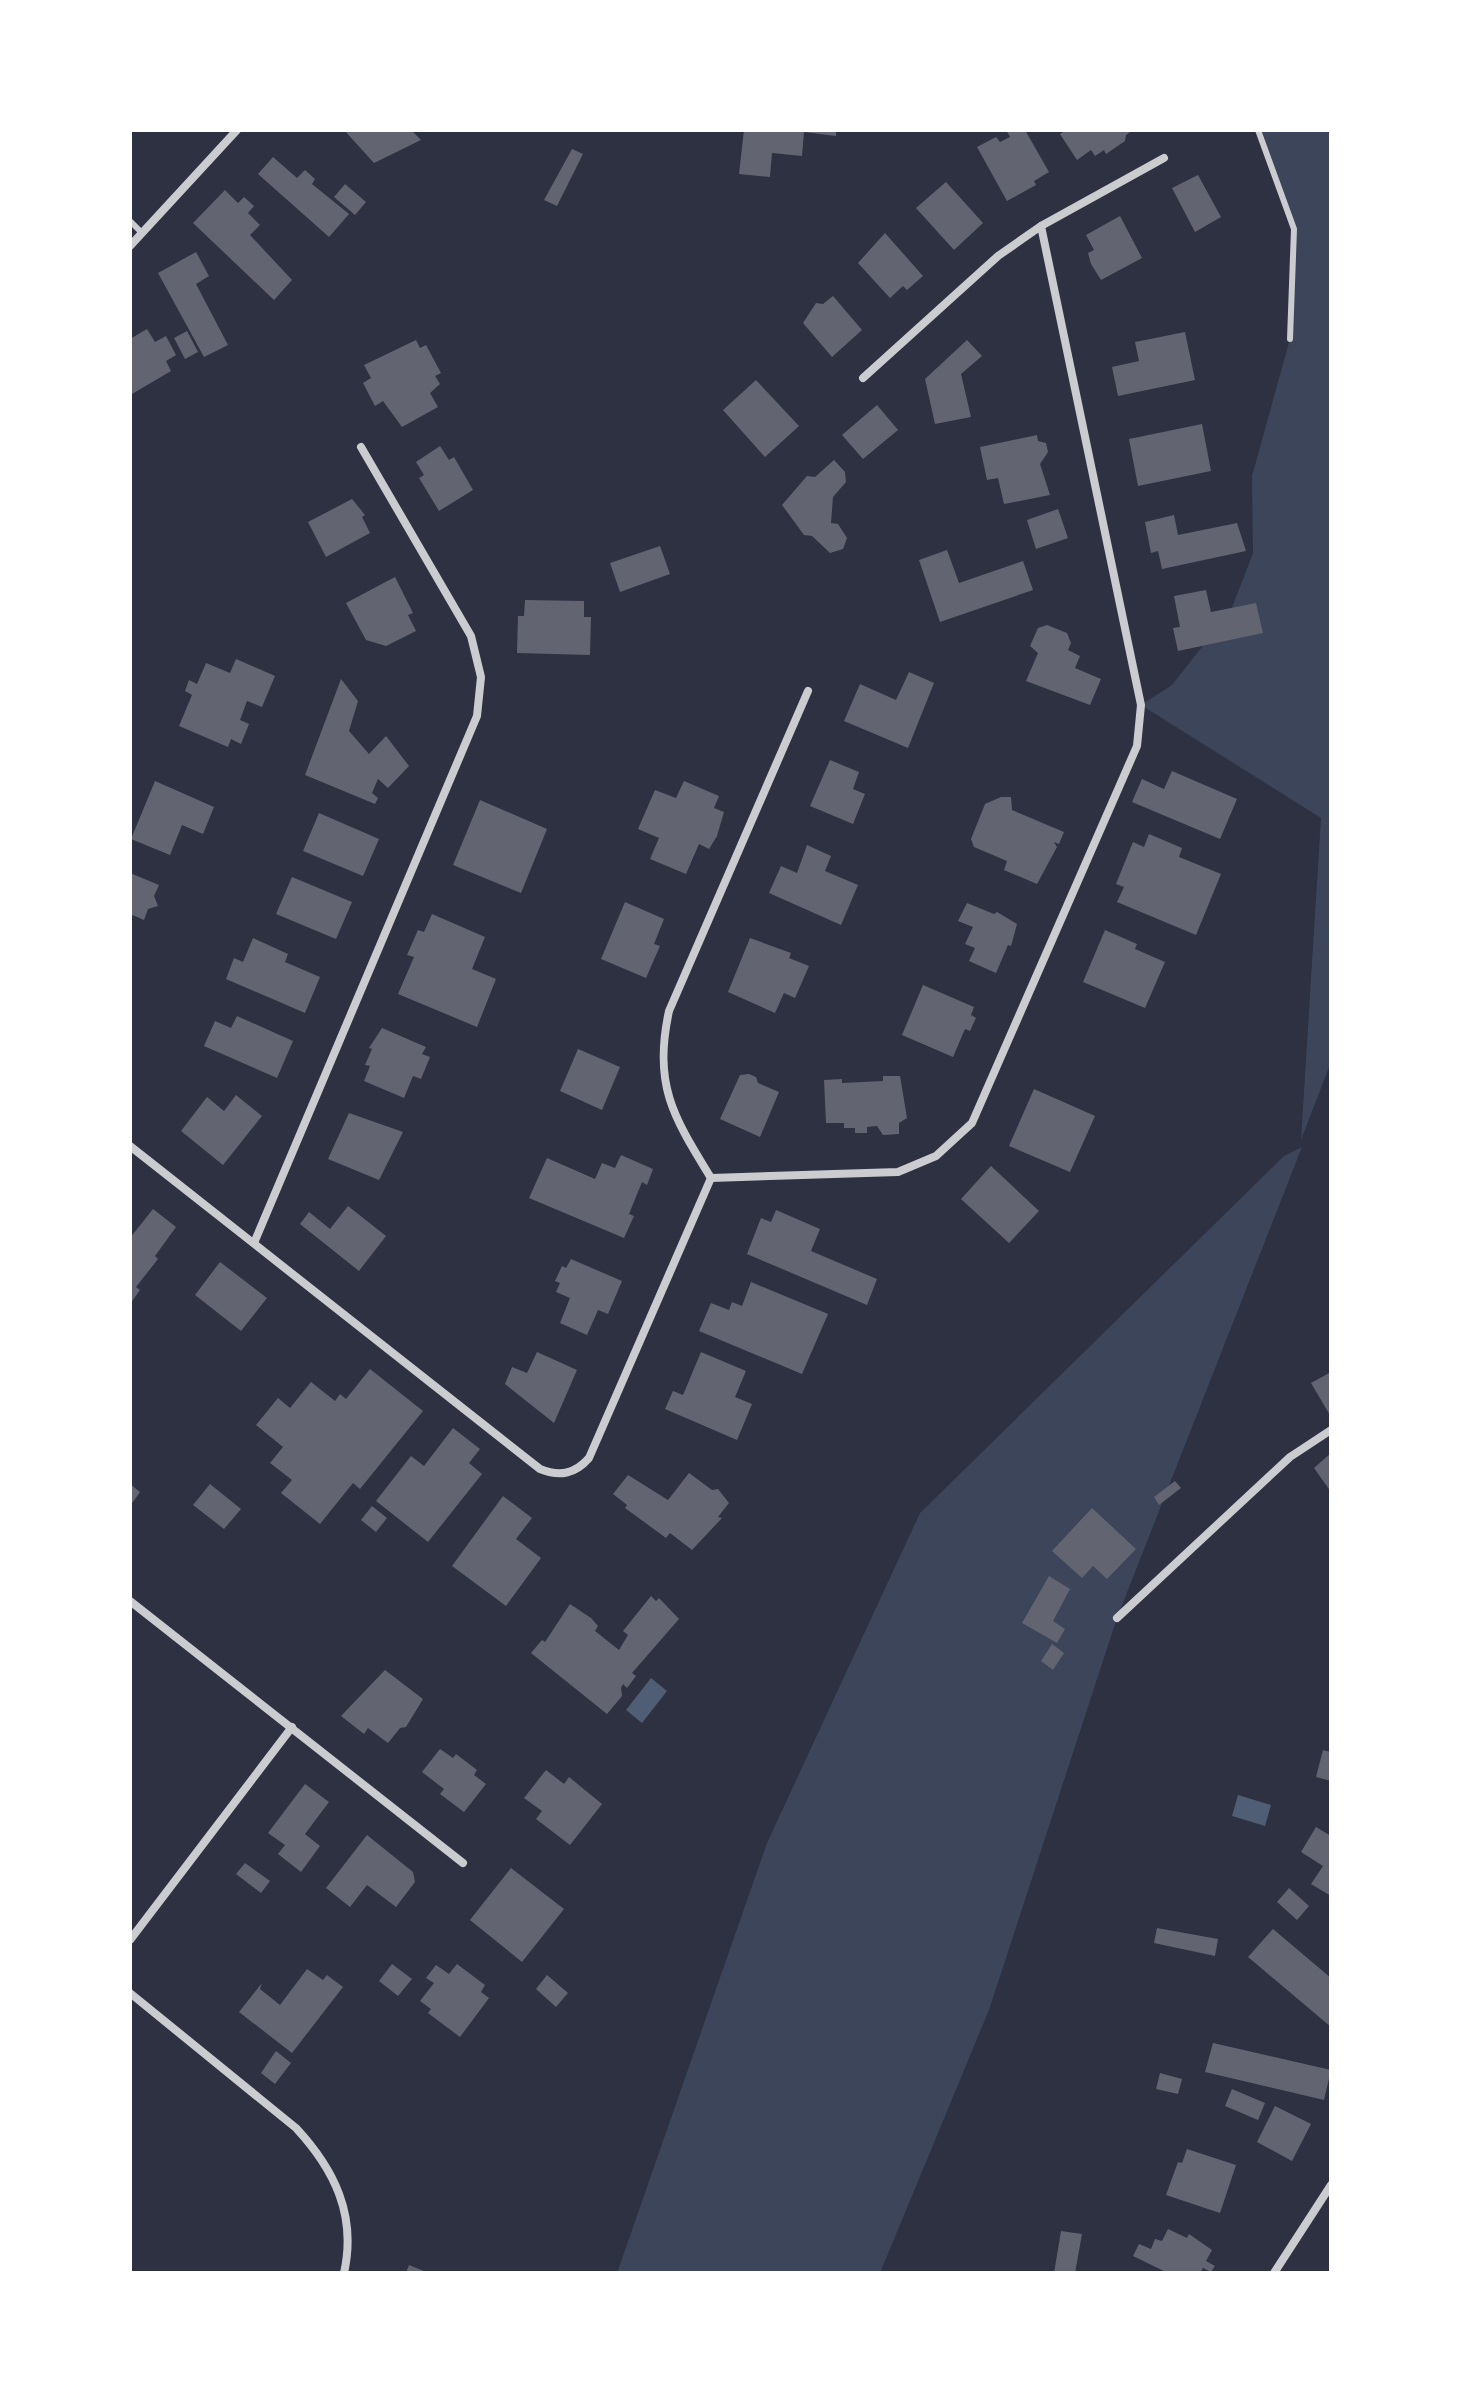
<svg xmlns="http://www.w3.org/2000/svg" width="1461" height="2403" viewBox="0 0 1461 2403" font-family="'Varela Round',sans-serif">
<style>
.green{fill:#3c4559}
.water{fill:#4f5d75}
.building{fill:#626471}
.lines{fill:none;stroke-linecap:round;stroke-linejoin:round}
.service{stroke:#caccd0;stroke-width:6}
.minor{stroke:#caccd0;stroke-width:8}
</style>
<rect width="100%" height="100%" fill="#2d3142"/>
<g class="green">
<path d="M1258,130h73v932l-30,78 20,-322 -180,-113 31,-20 59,-75 22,-57 -1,-77 38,-137 4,-110z"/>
<path d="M1302,1147l-185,471 -128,392 -109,263h-263l150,-430 153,-330 364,-357z"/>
</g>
<g class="water">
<path d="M651,1678l16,13 -25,32 -16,-13z"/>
<path d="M1238,1795l33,10 -6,21 -33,-10z"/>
</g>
<g class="building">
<path d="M344,130h67l10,10 -47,23z"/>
<path d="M744,130h92v6l-32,-4 -2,24 -30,-3 -2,24 -31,-3z"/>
<path d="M1006,130h19l24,42 -15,9 2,4 -29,16 -30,-54 19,-10 4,5 10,-5z"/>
<path d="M1066,130h67l-7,5 -1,6 -19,13 -2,-4 -9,6 -4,-6 -14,10 -17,-26z"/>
<path d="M572,149l11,5 -26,52 -13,-6z"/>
<path d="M273,157l24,21 8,-8 10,9 -3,5 37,30 -20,23 -71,-63z"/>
<path d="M1198,175l23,42 -26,15 -23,-44z"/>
<path d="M946,182l37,41 -29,27 -38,-42z"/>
<path d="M345,184l21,18 -11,13 -21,-18z"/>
<path d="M225,190l13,13 6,-6 10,9 -6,7 12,12 -10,10 42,45 -18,20 -81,-77z"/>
<path d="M1120,216l22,42 -41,22 -10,-16 -3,-11 6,-3 -8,-15z"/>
<path d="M885,233l38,43 -16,14 -4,-4 -13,12 -32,-35z"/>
<path d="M196,252l13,24 -13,8 32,61 -24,12 -46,-84z"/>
<path d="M833,296l29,34 -30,27 -29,-34 13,-20 7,1z"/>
<path d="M147,329l8,13 11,-6 10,19 -10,6 5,10 -39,23 -2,-55z"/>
<path d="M187,331l11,21 -13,7 -11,-21z"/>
<path d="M1185,332l10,48 -77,16 -6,-29 27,-6 -4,-19z"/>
<path d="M416,340l4,8 6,-3 15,28 -6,3 5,8 -10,9 8,14 -36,20 -19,-26 -8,5 -12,-23 8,-5 -7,-13z"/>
<path d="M967,340l15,16 -21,18 10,43 -36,7 -10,-45z"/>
<path d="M756,380l43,46 -34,31 -42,-47z"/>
<path d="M877,405l21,25 -35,29 -21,-24z"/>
<path d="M1202,424l9,47 -73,15 -9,-47z"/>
<path d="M1037,435l1,6 8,2 2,9 -8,12 10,31 -46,9 -6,-26 -11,2 -7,-33z"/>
<path d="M440,446l9,14 5,-3 19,33 -34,21 -20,-33 5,-3 -8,-13z"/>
<path d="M834,460l11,12 1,10 -13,15 -2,26 7,1 9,14 -4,11 -13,4 -18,-17 -8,-1 -22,-30 25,-29 8,1z"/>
<path d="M352,499l13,16 -3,2 8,16 -44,24 -18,-35z"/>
<path d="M1058,509l10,29 -32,11 -9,-29z"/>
<path d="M1174,515l4,20 59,-12 9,28 -84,18 -4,-18 -7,2 -6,-31z"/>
<path d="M660,546l10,28 -50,18 -10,-29z"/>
<path d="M947,550l12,33 64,-22 10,29 -93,32 -21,-62z"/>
<path d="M395,577l18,36 -5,2 8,16 -30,15 -20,-6 -20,-37z"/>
<path d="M1206,590l5,22 45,-9 7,30 -85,18 -5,-23 7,-1 -6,-31z"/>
<path d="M525,600l59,1v16h7l-1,38 -73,-2 1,-37h6z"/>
<path d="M1047,625l20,8 4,10 -3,7 12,6 -5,12 26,11 -11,26 -64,-24 12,-28 -8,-7 8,-18z"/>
<path d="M236,659l39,17 -13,31 -15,-6 -7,19 9,4 -8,20 -10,-5 -3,8 -49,-21 13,-31 -7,-4 4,-11 8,4 9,-21 24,10z"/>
<path d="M909,672l25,11 -26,65 -64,-27 16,-37 36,16z"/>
<path d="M341,679l17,22 -9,30 20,23 17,-18 23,30 -21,22 -10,-9 -6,14 6,5 -3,6 -70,-29z"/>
<path d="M830,760l29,12 -6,17 12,5 -12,30 -43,-18z"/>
<path d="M1172,771l65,28 -17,40 -88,-37 10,-23 22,10z"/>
<path d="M155,781l59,26 -11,27 -21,-9 -12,30 -39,-16z"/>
<path d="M684,781l35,15 -5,12 10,4 -7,24 -8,13 -10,-5 -13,30 -36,-15 9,-21 -21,-9 17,-39 21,8z"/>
<path d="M1001,797h10l1,13 52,22 -5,12 -5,-2 3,5 -20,37 -33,-14 3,-9 -33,-14 -3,-8 14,-35z"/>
<path d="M480,800l67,29 -26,64 -68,-28z"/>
<path d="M319,813l60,26 -16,37 -60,-25z"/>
<path d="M1149,834l33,14 -3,9 42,17 -25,61 -79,-33 7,-15 -8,-3 17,-42 11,5z"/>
<path d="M807,845l24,11 -6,15 33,14 -17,40 -72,-32 12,-27 16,7z"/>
<path d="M130,873l29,12 -5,11 4,10 -10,3 -4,11 -14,-6z"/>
<path d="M292,877l60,25 -16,37 -60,-25z"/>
<path d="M625,902l39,17 -10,25 6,2 -14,32 -45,-19z"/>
<path d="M967,903l27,11 3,-2 20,12 -6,22 -3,-1 -12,28 -27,-12 6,-13 -10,-4 8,-17 -15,-6z"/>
<path d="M432,914l53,23 -13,32 24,10 -19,48 -79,-33 16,-37 -7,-2 11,-25 6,2z"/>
<path d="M1105,930l32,14 -2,5 30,13 -20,46 -62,-26z"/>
<path d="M253,938l35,16 -3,8 35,15 -15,36 -79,-34 8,-21 9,4z"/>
<path d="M750,938l41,15 -2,5 20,8 -14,32 -11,-5 -9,20 -47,-21z"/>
<path d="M923,985l51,22 -3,8 5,3 -6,13 -5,-2 -12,28 -51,-22z"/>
<path d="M237,1016l56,25 -16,37 -73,-32 11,-25 16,7z"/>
<path d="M382,1028l44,19 -4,7 8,3 -9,22 -8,-3 -9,22 -40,-17 6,-15 -5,-1 7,-16 -3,-1z"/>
<path d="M578,1049l42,18 -18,43 -42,-19z"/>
<path d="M749,1074l7,3 2,6 21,9 -19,45 -40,-18 20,-44z"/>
<path d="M883,1076h17l7,42 -8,5v11l-16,1 -6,-9 -10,1v6h-12v-5h-11v-5h-18l-2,-43 18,-1v4l41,-2z"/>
<path d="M1034,1089l61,27 -25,56 -61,-26z"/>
<path d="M236,1095l26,21 -39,49 -42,-34 26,-34 17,14z"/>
<path d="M349,1113l54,19 -24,48 -51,-21z"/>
<path d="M621,1155l32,14 -6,16 -5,-3 -13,32 5,2 -10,22 -95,-40 18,-40 48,21 7,-16 13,5z"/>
<path d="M991,1166l48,45 -30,32 -48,-44z"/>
<path d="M348,1206l38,30 -27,35 -59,-47 9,-12 21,17z"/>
<path d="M153,1209l23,18 -21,29 3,3 -22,28 4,3 -10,14v-66z"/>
<path d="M776,1210l44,19 -9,22 66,28 -10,26 -120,-51 14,-36 10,4z"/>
<path d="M571,1259l51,22 -14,33 -10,-4 -11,25 -27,-12 10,-25 -14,-6 4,-9 -5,-2 7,-15 4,2z"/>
<path d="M220,1262l47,36 -26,33 -46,-36z"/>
<path d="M751,1282l77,32 -26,60 -103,-43 12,-28 18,7 3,-8 10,4z"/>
<path d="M537,1352l40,18 -23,53 -49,-39 7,-17 15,6z"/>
<path d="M701,1352l45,19 -11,26 17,7 -15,36 -72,-31 8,-18 10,4z"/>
<path d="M370,1369l53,42 -63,78 -7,-6 -33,41 -39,-31 11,-13 -22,-17 13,-16 -27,-22 22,-27 12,10 21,-26 24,19 5,-7 6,5z"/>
<path d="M1331,1372v45l-20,-34z"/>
<path d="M453,1428l27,21 -11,14 13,11 -54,68 -52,-41 35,-45 13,10z"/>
<path d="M1331,1453v39l-17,-24z"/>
<path d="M689,1473l23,17 6,-1 11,14 -11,14 4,1 -30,32 -22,-17 -4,5 -41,-30 2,-3 -14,-11 15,-19 40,25z"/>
<path d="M1175,1481l6,7 -22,17 -5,-8z"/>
<path d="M130,1484l10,8 -10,14z"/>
<path d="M210,1484l31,25 -17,20 -31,-24z"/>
<path d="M503,1496l29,22 -16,21 25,19 -35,48 -54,-40z"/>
<path d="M372,1506l15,12 -11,14 -15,-12z"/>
<path d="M1092,1508l44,41 -29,30 -14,-13 -11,12 -30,-27z"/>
<path d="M1049,1576l21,13 -17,32 12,8 -8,14 -35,-20z"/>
<path d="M651,1596l5,5 3,-3 20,21 -47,54 4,3 -9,12 -4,-4 -2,4 1,8 -15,18 -76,-61 11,-13 3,2 25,-38 21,14 7,8 -3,5 24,19 9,-15 -5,-4z"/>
<path d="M1052,1644l12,9 -11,17 -12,-9z"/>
<path d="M385,1670l38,29 -17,28 -6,1 -12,15 -20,-15 -4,6 -23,-18z"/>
<path d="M440,1749l13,9 3,-4 21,16 -3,5 12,9 -22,28 -24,-18 4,-5 -22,-17z"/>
<path d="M1323,1750l8,2v29l-15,-4z"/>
<path d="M546,1770l18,14 5,-7 33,27 -32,41 -34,-26 6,-8 -18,-13z"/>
<path d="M305,1784l24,18 -24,32 15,12 -19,26 -23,-18 7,-9 -17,-12z"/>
<path d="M1316,1827l15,9v60l-20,-12 12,-18 -22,-14z"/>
<path d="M367,1835l46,37 2,10 -19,25 -29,-22 -17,22 -24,-19z"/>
<path d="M245,1863l25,18 -9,12 -25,-19z"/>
<path d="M511,1868l53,41 -42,53 -52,-42z"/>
<path d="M1289,1888l20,18 -12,14 -20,-18z"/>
<path d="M1157,1928l61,11 -3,17 -61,-13z"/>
<path d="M1273,1929l58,49v49l-83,-70z"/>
<path d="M392,1964l20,15 -14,17 -19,-15z"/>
<path d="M457,1964l28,21 -4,7 8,6 -29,39 -32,-24 3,-4 -11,-8 14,-18 -8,-5 10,-13 13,9z"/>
<path d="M307,1969l16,11 4,-5 16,12 -51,66 -53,-41 23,-29 -2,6 20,16z"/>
<path d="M547,1975l21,18 -12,14 -20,-18z"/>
<path d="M1213,2043l118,27 -7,30 -119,-28z"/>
<path d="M276,2051l15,12 -16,21 -14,-11z"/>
<path d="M1160,2073l22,6 -4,15 -22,-5z"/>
<path d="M1232,2089l33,14 -7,17 -33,-14z"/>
<path d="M1275,2106l36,18 -19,37 -35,-19z"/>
<path d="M1187,2149l49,16 -16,48 -54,-18 12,-33 4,1z"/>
<path d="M1168,2229l19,9 2,-4 23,16 -6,11 9,5 -4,6 -8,-4 -3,5h-32l-35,-17 6,-12 12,5 4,-10 7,2z"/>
<path d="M1061,2231l21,3 -7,39h-21z"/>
<path d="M409,2265l20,8h-23z"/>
</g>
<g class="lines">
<g class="service">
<path d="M1258,130l36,99 -4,110"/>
<path d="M130,221l10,10"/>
</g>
<g class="minor">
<path d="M130,246l107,-116"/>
<path d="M863,378l135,-122 43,-30"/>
<path d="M130,1146l410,323c20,8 35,5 49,-11l122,-280"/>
<path d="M711,1178l187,-6 38,-16 36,-33 165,-377 4,-41 -100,-479 123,-68"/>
<path d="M711,1178c-38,-62 -58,-93 -42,-167l139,-320"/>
<path d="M254,1243l223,-527 4,-39 -10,-41 -110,-189"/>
<path d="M130,1601l333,262"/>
<path d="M1117,1618l173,-161 41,-27"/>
<path d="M130,1940l162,-213"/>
<path d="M130,1993l166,135c38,41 61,87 48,145"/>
<path d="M1274,2273l57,-88"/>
</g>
</g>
<rect width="1461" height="2403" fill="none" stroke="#ffffff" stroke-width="264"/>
</svg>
